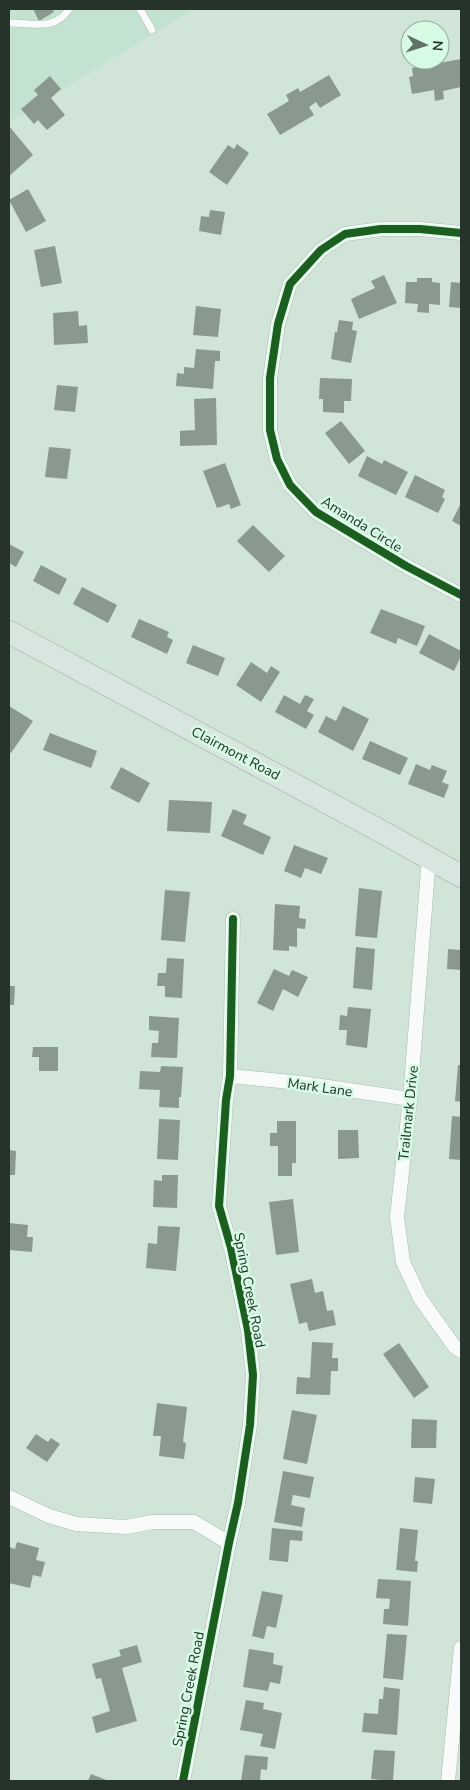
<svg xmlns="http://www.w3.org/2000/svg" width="470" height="1790" viewBox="0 0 470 1790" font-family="'Nunito Sans',sans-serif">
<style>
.built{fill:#c3e3d0}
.building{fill:#8a9990}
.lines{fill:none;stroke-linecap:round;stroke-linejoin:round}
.lane-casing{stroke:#abbab1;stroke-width:8}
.street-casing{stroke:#abbab1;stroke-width:15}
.primary-casing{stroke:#b7c1bb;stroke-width:24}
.lane{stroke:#f8fbf9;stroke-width:7}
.street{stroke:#f8fbf9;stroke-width:14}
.primary{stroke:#d7e7e0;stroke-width:22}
.cycleway-casing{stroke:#d6fae4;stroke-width:11}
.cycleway{stroke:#1b5e20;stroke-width:8}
.labels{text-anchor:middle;stroke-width:5;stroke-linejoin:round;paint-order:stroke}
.street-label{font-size:14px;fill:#25332b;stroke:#d6fae4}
</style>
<rect width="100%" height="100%" fill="#d1e4d8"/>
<path class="built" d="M9,9h185l-185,113z"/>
<g class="building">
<path d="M33,9h19l2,3 -15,9z"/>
<path d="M461,59v28l-18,4 1,8 -9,2 -1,-11 -22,4 -3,-17 4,-1 -1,-8z"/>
<path d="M329,75l12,20 -21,13 -4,-6 -7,5 5,8 -34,20 -13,-21 22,-13 -3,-6 12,-7 2,4z"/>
<path d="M50,76l11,13 -10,9 14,17 -18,15 -9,-10 -4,4 -13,-15 17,-14 -4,-5z"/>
<path d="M9,126l24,29 -24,21z"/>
<path d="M237,144l12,9 -22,32 -18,-13 19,-27 6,4z"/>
<path d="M28,189l18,32 -20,11 -17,-32z"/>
<path d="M210,210l15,2 -4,23 -22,-4 2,-15 8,1z"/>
<path d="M55,246l7,37 -21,4 -7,-37z"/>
<path d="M384,275l13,28 -38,16 -8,-20 24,-11 -4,-7z"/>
<path d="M417,278h15v4l8,1v22l-11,-1v9l-12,-1 1,-8 -13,-1 1,-21h11z"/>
<path d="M451,282l10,1v25l-12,-1z"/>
<path d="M196,306l25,3 -3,28 -25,-2z"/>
<path d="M78,311l1,15 8,-1 1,18 -34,2 -1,-32z"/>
<path d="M339,320l14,2 -1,8 5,1 -6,32 -20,-4 4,-27h2z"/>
<path d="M196,349l24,2v10h-5l-2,28 -37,-3 1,-13 7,1v-7l10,1z"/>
<path d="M320,378l32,1 -1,22h-7v12l-21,-1v-13h-4z"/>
<path d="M57,385l21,2 -3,25 -21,-2z"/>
<path d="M216,398l1,47 -37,1v-15l15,-1 -1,-31z"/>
<path d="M341,421l24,30 -16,13 -24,-31z"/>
<path d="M49,447l22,2 -4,30 -22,-2z"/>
<path d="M367,456l15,8 2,-4 24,12 -12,23 -38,-19z"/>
<path d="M225,463l16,42 -10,4 -2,-5 -12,4 -14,-37z"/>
<path d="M415,475l30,15 -3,7 3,2 -7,14 -33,-16z"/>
<path d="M461,503v23l-9,-5z"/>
<path d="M253,525l32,31 -16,16 -32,-31z"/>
<path d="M9,544l15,8 -8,15 -7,-4z"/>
<path d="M41,565l26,14 -8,16 -26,-14z"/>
<path d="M82,587l35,18 -9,18 -35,-19z"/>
<path d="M381,609l44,17 -8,20 -19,-8 -2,6 -26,-11z"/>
<path d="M139,619l30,13 -2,5 6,3 -6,14 -36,-17z"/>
<path d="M429,634l32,17v5l-7,15 -35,-18z"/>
<path d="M193,645l32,13 -7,18 -32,-13z"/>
<path d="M251,662l16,11 4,-7 9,6 -19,30 -25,-17z"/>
<path d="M284,695l16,9 5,-9 9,4 -7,12 7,4 -8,14 -31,-17z"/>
<path d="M9,706l24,15 -22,32 -2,-1z"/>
<path d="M343,706l26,13 -16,32 -35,-19 8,-16 10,5z"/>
<path d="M50,733l47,18 -6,17 -48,-18z"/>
<path d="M370,741l38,17 -8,17 -38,-16z"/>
<path d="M416,764l14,6 2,-5 15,6 -5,11 7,3 -5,13 -36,-14z"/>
<path d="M121,767l29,16 -11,20 -29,-15z"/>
<path d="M169,800l43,2 -2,31 -43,-2z"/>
<path d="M233,809l14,6 -4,9 28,13 -8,18 -42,-19z"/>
<path d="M294,845l34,13 -7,16 -16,-6 -4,10 -17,-7z"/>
<path d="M359,888l23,3 -5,47 -22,-2z"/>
<path d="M165,890l25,2 -5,50 -24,-2z"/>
<path d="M275,904l25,2 -1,12 7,1 -1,10 -8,-1v19l-8,-1v5l-16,-1z"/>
<path d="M356,947l19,2 -3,41 -19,-2z"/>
<path d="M448,949l13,1v20l-14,-1z"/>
<path d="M167,958l17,1 -2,39 -17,-1v-11h-8l1,-13h8z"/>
<path d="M274,969l15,7 3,-6 16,7 -10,20 -15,-8 -10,22 -16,-8z"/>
<path d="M9,986h6l-1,19h-5z"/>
<path d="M348,1007l23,2 -4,39 -21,-3 1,-15h-8l1,-15 7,1z"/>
<path d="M149,1016l30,2 -2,40 -26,-1 1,-14h6l1,-12 -10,-1z"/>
<path d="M33,1047h25v24h-19v-14h-7z"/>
<path d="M458,1065h3v37l-6,-1z"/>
<path d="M161,1066l22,1 -2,30h-2v11l-20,-1 1,-17 -21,-1 1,-18 20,1z"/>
<path d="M452,1116l9,1v43l-12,-1z"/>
<path d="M159,1119l21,1 -2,40 -21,-1z"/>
<path d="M277,1121h19v42h-4v13h-14v-30h-8v-13h7z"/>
<path d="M338,1130h20l1,28 -21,1z"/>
<path d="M9,1150l7,1 -1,24h-6z"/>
<path d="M162,1175h16l-1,33 -24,-1 1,-27 8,1z"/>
<path d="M293,1199l6,53 -23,3 -7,-53z"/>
<path d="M9,1223l19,2 -1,12h6l-1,15 -23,-2z"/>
<path d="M158,1226l22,1 -4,44 -30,-3 2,-25 9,1z"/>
<path d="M312,1279l3,14 8,-2 4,20 6,-1 3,15 -27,6 -2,-9 -8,2 -9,-40z"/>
<path d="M312,1342l21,1 -1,15h6v13h-7l-1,24 -34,-1 1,-17 13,1z"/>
<path d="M399,1343l30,44 -15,11 -31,-44z"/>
<path d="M157,1403l30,4 -4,35 3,1 -2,16 -25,-3 2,-20h-8z"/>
<path d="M292,1410l25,5 -10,49 -24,-5z"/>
<path d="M412,1419l25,1 -1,28h-25z"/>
<path d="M36,1434l12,8 3,-4 9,6 -13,18 -21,-14z"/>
<path d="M283,1471l31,6 -4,21 -17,-3 -2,10 14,3 -3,19 -28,-5z"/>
<path d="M415,1477l20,2 -3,25 -19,-2z"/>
<path d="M272,1528l31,3 -1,10 -12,-1 -2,22 -19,-2z"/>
<path d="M400,1528l18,2 -3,31h3l-1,11 -21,-2z"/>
<path d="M17,1542l22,6 -3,12 9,2 -4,15 -8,-2 -3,13 -21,-5v-36l6,2z"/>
<path d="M378,1579l33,2 -3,45 -25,-2 1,-15h5l1,-10 -14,-1z"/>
<path d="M262,1591l21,4 -7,33 -9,-2 -3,13 -12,-3z"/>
<path d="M387,1634l20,1 -4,45 -20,-2z"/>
<path d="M137,1645l5,17 -20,6 15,53 -41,12 -4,-16 18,-6 -9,-33 -5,1 -4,-15 29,-8 -2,-6z"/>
<path d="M249,1649l25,4 -1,11 10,2 -3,18 -10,-2 -2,9 -25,-4z"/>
<path d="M384,1687l16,2 -3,46 -35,-3 2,-19 14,1 1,-15h4z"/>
<path d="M246,1700l18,3 -1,6 19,4 -7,36 -15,-3 3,-12 -23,-4z"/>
<path d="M374,1750l21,1 -2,30 -22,-2z"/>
<path d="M245,1755l23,2 -1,13 -6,-1 -1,12h-19z"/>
<path d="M91,1774l18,7h-21z"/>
</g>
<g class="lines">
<g class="lane-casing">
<g id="lane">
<path d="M140,9l12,21"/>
<path d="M9,23c23,-1 45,9 60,-14"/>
</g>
</g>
<g class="street-casing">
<g id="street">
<path d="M461,233l-41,-4h-39l-36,5 -24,16 -31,34 -12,40 -8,54v52l7,29 13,26 26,27 90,54 55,29"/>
<path d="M429,857l-19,242 -13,118 6,45 17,36 34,48 7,5"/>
<path d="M230,1076l71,7 109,16"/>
<path d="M9,1497l40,19 27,8 50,3 27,-5h41l35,21"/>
<path d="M183,1781l46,-238 9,-40 12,-78 3,-50 -5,-45 -17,-82 -12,-42 7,-106 4,-24 3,-157"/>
<path d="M448,1781l13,-133"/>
</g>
</g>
<g class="primary-casing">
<path id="primary" d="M9,632l366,196 86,48"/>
</g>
<use href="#lane" class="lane"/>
<use href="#street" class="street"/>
<use href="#primary" class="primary"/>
<g class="cycleway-casing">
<g id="cycleway">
<path d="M461,233l-41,-4h-39l-36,5 -24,16 -31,34 -12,40 -8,54v52l7,29 13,26 26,27 90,54 55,29"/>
<path d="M183,1781l46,-238 9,-40 12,-78 3,-50 -5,-45 -17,-82 -12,-42 7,-106 4,-24 3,-157"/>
</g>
</g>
<use href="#cycleway" class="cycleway"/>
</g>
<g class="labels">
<g class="street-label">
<text transform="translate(362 524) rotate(32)" y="5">Amanda Circle</text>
<text transform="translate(236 753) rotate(28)" y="5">Clairmont Road</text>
<text transform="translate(320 1087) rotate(8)" y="5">Mark Lane</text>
<text transform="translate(408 1113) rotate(-84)" y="5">Trailmark Drive</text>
<text transform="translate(250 1290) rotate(79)" y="5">Spring Creek Road</text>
<text transform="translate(188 1689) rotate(-79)" y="5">Spring Creek Road</text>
</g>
</g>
<rect width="470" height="1790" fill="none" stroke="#25332b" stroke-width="20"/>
<g transform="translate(425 45) rotate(94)"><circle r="24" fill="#d6fae4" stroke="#8faa9a"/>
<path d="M0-4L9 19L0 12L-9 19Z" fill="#617168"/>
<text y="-8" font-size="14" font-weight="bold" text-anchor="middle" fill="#25332b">N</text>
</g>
</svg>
